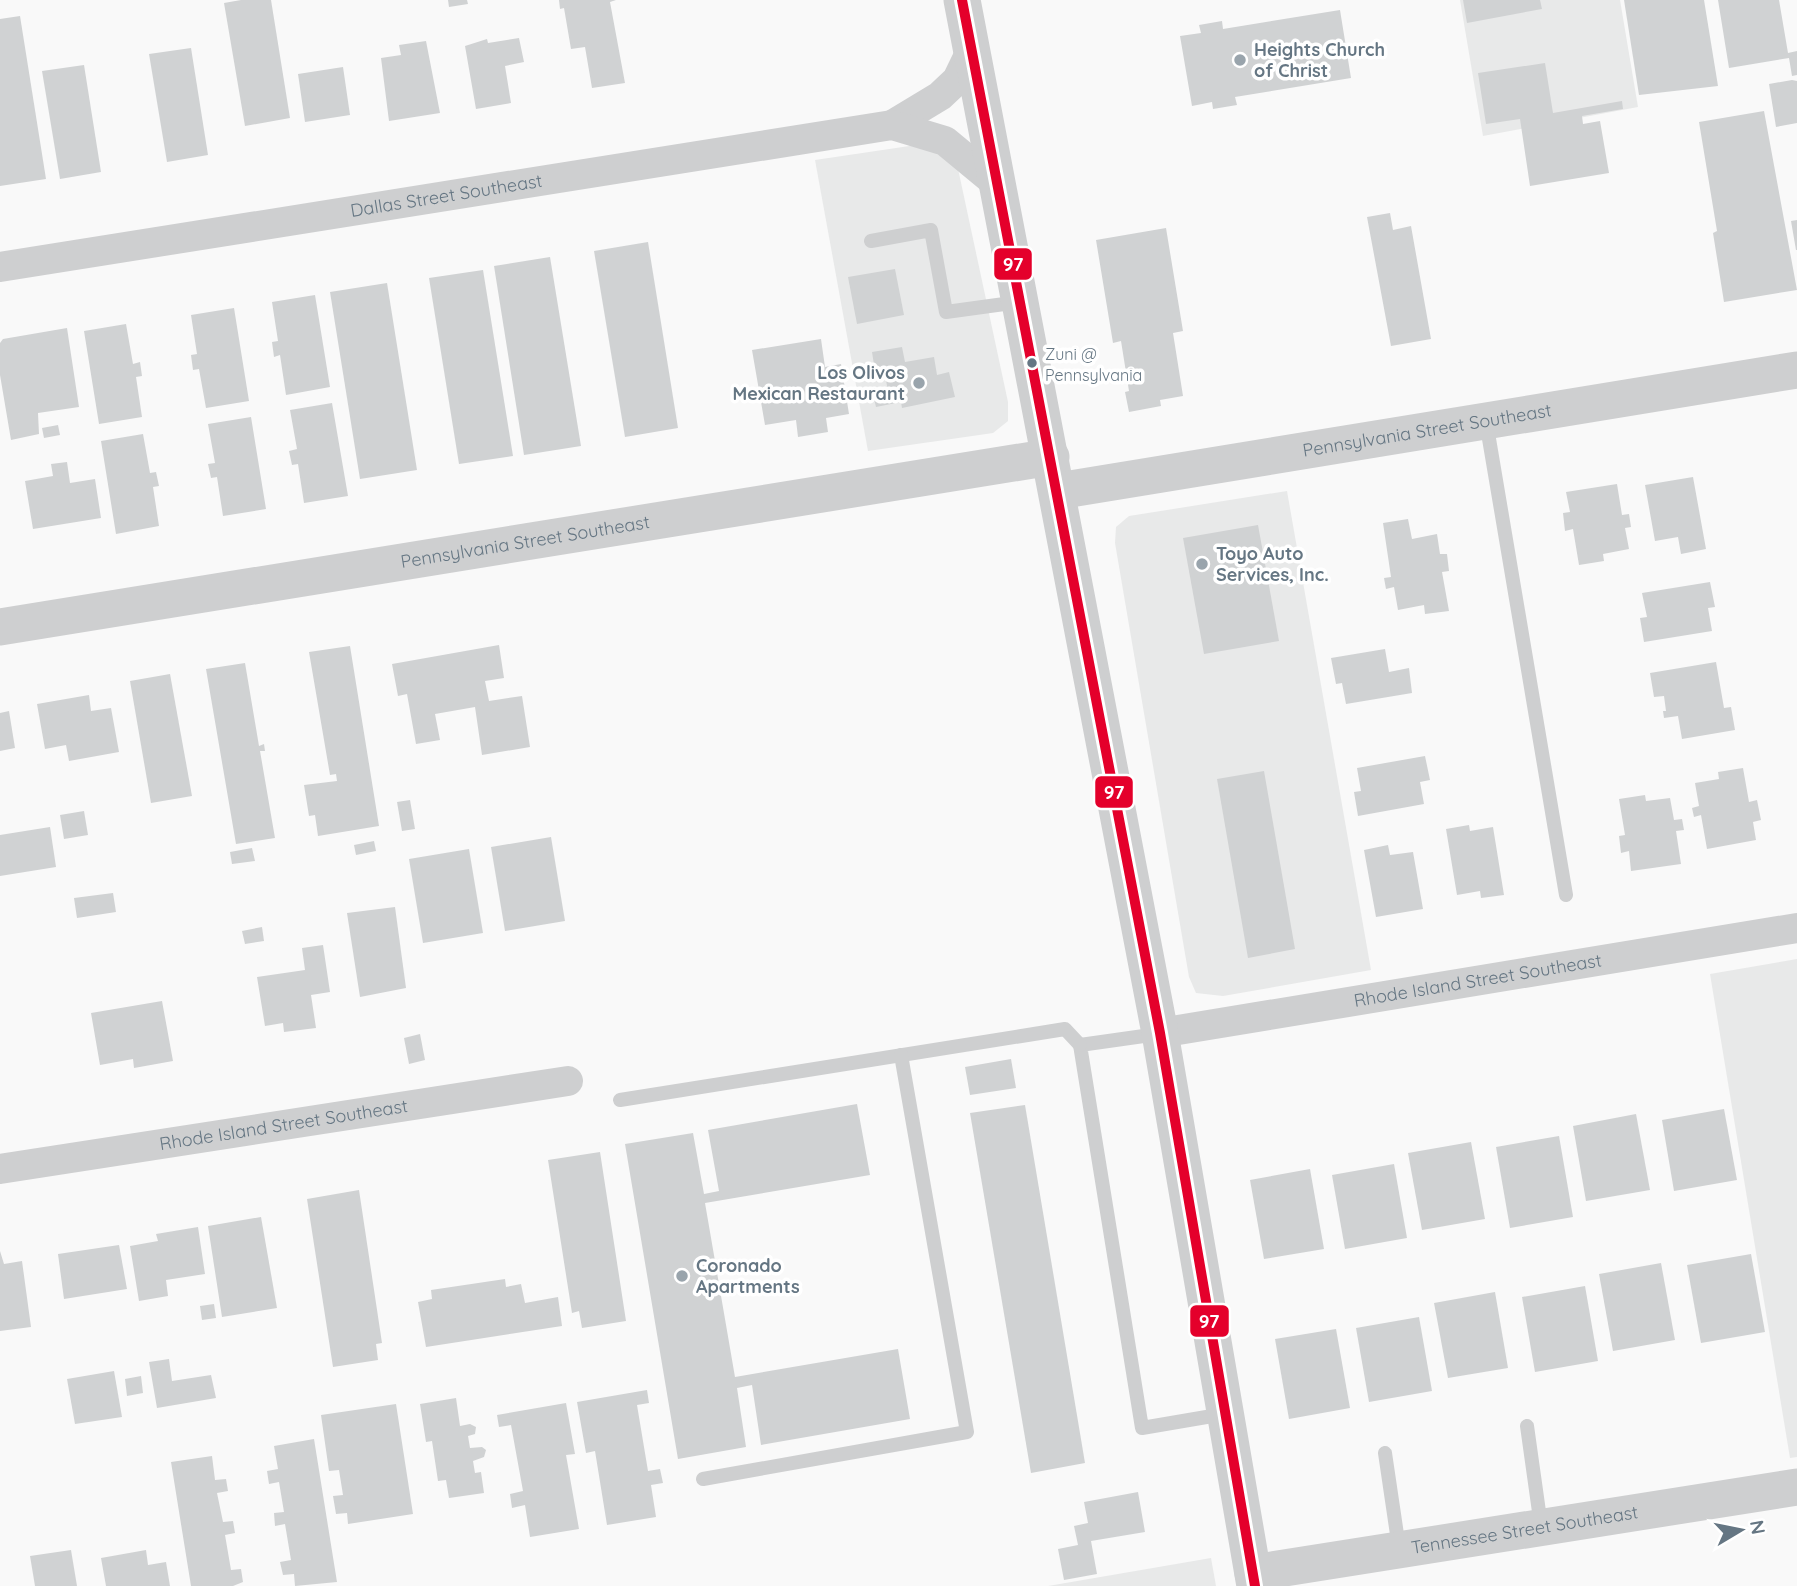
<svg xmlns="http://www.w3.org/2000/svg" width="1797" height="1586" viewBox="0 0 1797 1586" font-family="Quicksand,sans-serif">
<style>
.built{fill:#e8e9e9}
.building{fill:#d0d2d3}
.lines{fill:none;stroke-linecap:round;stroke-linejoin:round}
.service{stroke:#cecfd0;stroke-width:14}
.minor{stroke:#cecfd0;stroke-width:30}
.tertiary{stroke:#cecfd0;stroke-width:37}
.bus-1-casing{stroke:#fff;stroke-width:16}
.bus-1{stroke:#e4002b;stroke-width:10}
.poi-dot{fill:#99a4ac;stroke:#fff;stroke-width:2.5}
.bus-dot{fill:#657683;stroke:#fff;stroke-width:2.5}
.labels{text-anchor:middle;stroke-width:7;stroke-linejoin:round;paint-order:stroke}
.bus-label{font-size:16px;fill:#657683;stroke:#fff;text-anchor:start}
.poi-label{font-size:18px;font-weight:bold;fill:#657683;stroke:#fff;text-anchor:start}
.street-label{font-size:18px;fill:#657683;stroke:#fff}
.line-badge{stroke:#fff;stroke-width:2.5}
.badge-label{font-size:19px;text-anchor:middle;font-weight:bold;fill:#fff}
</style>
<rect width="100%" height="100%" fill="#f9f9f9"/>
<g class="built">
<path d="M1460,0h160l18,107 -155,29z"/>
<path d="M923,144l34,20 51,238v19l-15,12 -125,18 -53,-291z"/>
<path d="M1287,491l84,479 -148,26 -27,-3 -7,-16 -74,-434 1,-16 13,-11z"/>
<path d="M1797,959v498l-7,1 -80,-484z"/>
<path d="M1211,1558l5,28h-168z"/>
</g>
<g class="building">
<path d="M241,0h30l19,118 -45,8 -21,-123z"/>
<path d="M448,0h19l1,4 -19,3z"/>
<path d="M559,0h57l-6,2 15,81 -33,5 -7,-41 -14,2 -7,-41 -4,1z"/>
<path d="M1463,0h77l2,9 -75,14z"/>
<path d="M1624,0h80l14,86 -79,9z"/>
<path d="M1718,0h61l9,53 9,-2v24l-5,1 -3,-18 -60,10z"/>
<path d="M1340,10l11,68 -116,19 2,8 -24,4 -1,-7 -20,4 -12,-70 21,-3 -2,-8 23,-4 1,8z"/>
<path d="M20,16l26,163 -46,7v-167z"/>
<path d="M519,38l5,24 -19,4 6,37 -35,6 -11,-63 22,-7 1,4z"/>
<path d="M426,41l14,72 -51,8 -8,-63 20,-3 -2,-10z"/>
<path d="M191,48l17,107 -41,7 -18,-108z"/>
<path d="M1545,63l8,50 69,-12 1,8 -41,7 1,8 17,-3 9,52 -79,13 -10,-67 -34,5 -8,-51z"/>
<path d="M84,65l17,107 -41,7 -18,-108z"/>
<path d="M343,67l7,48 -45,7 -7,-48z"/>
<path d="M1792,80l5,1v42l-21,4 -7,-43z"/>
<path d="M1764,111l33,179 -73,12 -11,-69 4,-2 -18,-109z"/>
<path d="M1390,213l3,17 18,-4 20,113 -40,7 -24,-129z"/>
<path d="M1797,220v30h-1l-5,-29z"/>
<path d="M1166,228l17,103 -10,2 10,63 -23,4 1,6 -32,6 -4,-20 4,-1 -8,-50 -8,2 -17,-103z"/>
<path d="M648,242l30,186 -53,9 -31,-186z"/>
<path d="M550,257l31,189 -57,9 -30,-189z"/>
<path d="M895,269l9,46 -47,9 -9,-47z"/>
<path d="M483,270l30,186 -54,8 -30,-186z"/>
<path d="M387,283l30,187 -57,9 -30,-187z"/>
<path d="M315,295l15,92 -44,8 -6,-40 -6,2 -2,-15 6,-1 -6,-39z"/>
<path d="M234,308l15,93 -43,7 -7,-39 -6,1 -2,-15 6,-1 -6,-39z"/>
<path d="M126,324l7,40 7,-2 2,14 -6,1 6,40 -43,7 -15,-93z"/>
<path d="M67,328l12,79 -41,6 1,21 -28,6 -11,-65v-32l3,-4z"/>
<path d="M821,339l4,28 16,-3 8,50 -23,4 2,14 -30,5 -2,-17 -31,5 -13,-75z"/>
<path d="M902,347l3,15 29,-5 3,18 12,-3 6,25 -53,11 -1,-6 -25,5 -3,-13 15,-3 -4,-21 -9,1 -3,-19z"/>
<path d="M332,403l16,93 -44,7 -6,-39 -6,1 -3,-14 8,-2 -7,-39z"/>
<path d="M251,417l15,92 -43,7 -6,-39 -6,1 -3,-14 7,-1 -7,-39z"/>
<path d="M58,425l2,10 -16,3 -2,-10z"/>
<path d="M143,434l7,39 6,-1 3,14 -6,1 6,39 -43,8 -15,-93z"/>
<path d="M67,462l3,21 25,-4 6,39 -68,11 -8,-48 28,-5 -2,-12z"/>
<path d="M1693,477l13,72 -25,5 -3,-17 -23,4 -10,-56z"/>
<path d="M1617,484l5,31 7,-1 2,13 -6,1 4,21 -26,5 1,7 -25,4 -6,-36 -8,2 -2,-18 7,-1 -4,-20z"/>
<path d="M1408,519l4,20 25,-5 3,20h7l2,17 -7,1 7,39 -24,3 -1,-9 -26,5 -4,-23 -8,2 -2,-11 7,-1 -8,-54z"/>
<path d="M1258,525l21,116 -75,13 -21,-116z"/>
<path d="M1710,582l5,25 -7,1 4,23 -68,11 -4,-24 7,-1 -5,-24z"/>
<path d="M499,645l5,33 -19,3 4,20 33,-5 8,51 -48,8 -7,-48 -40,7 5,26 -24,4 -9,-50 -9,2 -6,-32z"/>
<path d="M350,646l29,180 -61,10 -3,-21 -6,1 -5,-31 33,-4 -1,-7 -6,1 -21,-123z"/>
<path d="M1385,649l4,23 20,-4 3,25 -66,11 -4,-21 -6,1 -5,-26z"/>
<path d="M1716,662l8,46 7,-1 4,23 -53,9 -4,-23 -14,2 -1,-7h3l-2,-15 -10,1 -4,-24z"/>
<path d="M245,663l14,83 5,-2 1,7h-5l15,87 -39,6 -30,-175z"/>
<path d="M170,674l22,122 -41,7 -21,-122z"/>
<path d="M89,695l2,16 20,-3 8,44 -50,9 -3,-16 -21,4 -8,-45z"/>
<path d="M9,711l6,37 -15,3v-38z"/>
<path d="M1425,756l5,24 -10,2 4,22 -66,12 -4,-24 7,-1 -4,-23z"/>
<path d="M1743,768l6,34 8,-2 4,20 -8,2 3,18 -49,9 -6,-34 -7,2 -2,-9 7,-2 -4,-23 24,-4 -1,-7z"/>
<path d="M1264,771l31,178 -47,9 -31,-179z"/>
<path d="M1645,795l1,6 24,-3 4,22 8,-1 2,11 -8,1 5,33 -50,7 -2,-20 -8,2 -2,-17 6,-1 -6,-36z"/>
<path d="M410,800l5,29 -13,2 -5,-29z"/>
<path d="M84,811l4,24 -24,4 -4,-24z"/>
<path d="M1469,825l1,6 23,-4 11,68 -23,3 -1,-7 -23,4 -11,-66z"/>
<path d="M50,827l6,40 -56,9v-41z"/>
<path d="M551,837l14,84 -60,10 -14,-84z"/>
<path d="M374,841l2,10 -20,4 -2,-10z"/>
<path d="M1388,845l2,10 23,-3 10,57 -47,8 -12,-67z"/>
<path d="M252,848l3,13 -23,3 -2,-12z"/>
<path d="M469,849l14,84 -60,10 -14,-84z"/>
<path d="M113,893l3,19 -39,6 -3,-20z"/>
<path d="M395,907l11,81 -46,9 -13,-84z"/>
<path d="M262,927l2,14 -19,3 -3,-13z"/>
<path d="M323,945l7,47 -19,3 5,33 -32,4 -1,-9 -18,3 -8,-49 48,-7 -3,-22z"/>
<path d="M162,1001l11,60 -39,7 -1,-9 -33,6 -9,-52z"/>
<path d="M420,1034l5,26 -16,4 -5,-26z"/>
<path d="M1011,1059l5,29 -46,7 -5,-28z"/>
<path d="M857,1104l13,71 -165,28 30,174 163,-28 12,70 -149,26 -9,-60 -15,3 9,59 -68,12 -53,-315 68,-11 11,61 15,-3 -11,-61z"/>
<path d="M1025,1105l60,358 -54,10 -61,-360z"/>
<path d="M1724,1109l13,71 -63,11 -12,-71z"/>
<path d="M1636,1114l14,76 -64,11 -13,-75z"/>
<path d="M1559,1136l14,81 -63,11 -14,-81z"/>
<path d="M1471,1142l14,77 -63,11 -14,-77z"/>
<path d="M600,1152l26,169 -44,7 -3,-17 -7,2 -24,-153z"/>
<path d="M1394,1164l13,74 -62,11 -13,-74z"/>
<path d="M1310,1169l14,80 -60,10 -14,-79z"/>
<path d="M359,1190l23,153 -6,1 2,16 -45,7 -26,-168z"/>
<path d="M261,1217l16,91 -55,9 -14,-91z"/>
<path d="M198,1227l7,47 -39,6 2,16 -29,5 -9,-55 28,-5 -2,-7z"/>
<path d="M119,1245l8,44 -63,10 -6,-45z"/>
<path d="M0,1251l4,13 18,-3 9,66 -31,4z"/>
<path d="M1751,1254l14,78 -64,11 -14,-78z"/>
<path d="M1661,1263l14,77 -62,11 -14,-77z"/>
<path d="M505,1279l1,8 15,-3 4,19 33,-6 4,29 -136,21 -8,-45 14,-3 -1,-9z"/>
<path d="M1585,1286l13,75 -63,11 -13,-75z"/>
<path d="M1495,1292l13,76 -60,10 -14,-75z"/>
<path d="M214,1304l2,14 -14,2 -2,-14z"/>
<path d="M1419,1317l13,74 -63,11 -13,-74z"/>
<path d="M1336,1329l14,79 -61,11 -14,-80z"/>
<path d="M169,1359l3,22 39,-6 5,23 -59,10 -8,-46z"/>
<path d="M114,1371l8,46 -47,7 -8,-45z"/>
<path d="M141,1376l2,17 -16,3 -2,-17z"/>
<path d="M647,1390l2,13 -12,2 11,66 12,-2 3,14 -12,2 5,32 -49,8 -12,-74 -9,2 -9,-51z"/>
<path d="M456,1398l4,28 10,-2 6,3 -1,7 -7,2 2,12 12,-1 4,3 -2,7 -11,4 2,12 6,-1 3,21 -35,5 -3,-18 -8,1 -6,-40 -6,1 -6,-38z"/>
<path d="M566,1403l9,51 -9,1 13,74 -49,8 -5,-32 -13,3 -2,-14 13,-3 -12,-66 -12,2 -2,-12z"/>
<path d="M396,1404l17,110 -65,10 -1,-11 -11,1 -3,-18 10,-1 -4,-25 -10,1 -8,-56z"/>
<path d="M314,1439l23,143 -42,4 -1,-12 -11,1 -3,-13 11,-2 -6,-36 -10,2 -1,-13 10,-1 -5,-30 -10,2 -2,-13 11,-2 -4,-23z"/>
<path d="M212,1456l3,24 11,-1 2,12 -11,2 6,29 10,-1 2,12 -10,2 6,35 10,-1 2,13 -10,4h-42l-20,-124z"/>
<path d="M1138,1492l7,40 -54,9 6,33 -33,6 -6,-31 20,-4 -4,-19 14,-3 -4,-21z"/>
<path d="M71,1550l6,36h-42l-5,-30z"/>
<path d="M146,1550l2,15 18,-3 4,24h-64l-5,-28z"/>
</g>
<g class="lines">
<g class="service">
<path d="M871,241l60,-11 15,82 73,-10"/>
<path d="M1486,421l80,474"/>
<path d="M1158,1034l-78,11 62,383 82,-14"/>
<path d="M620,1100l445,-71 15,16"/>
<path d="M1527,1426l14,100"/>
<path d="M1385,1453l14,95"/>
<path d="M703,1479l264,-47 -66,-377"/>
</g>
<g class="minor">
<path d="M892,125l48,-29 17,-16 14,-29"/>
<path id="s1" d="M0,267l892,-142 53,16 52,43"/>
<path id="s2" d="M1160,1033l637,-105"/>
<path id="s3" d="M0,1169l568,-88"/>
</g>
<g class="tertiary">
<path d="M962,0l198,1033 95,553"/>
<path id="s4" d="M1058,491l739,-121"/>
<path id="s5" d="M0,627l1051,-170"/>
<path id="s6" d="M1253,1573l544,-86"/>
</g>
<g class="bus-1-casing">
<path id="bus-1" d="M962,0l198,1033 95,553"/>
</g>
<use href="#bus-1" class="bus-1"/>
</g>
<g class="poi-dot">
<circle cx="1240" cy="60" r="7"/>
<circle cx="919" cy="383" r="7"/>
<circle cx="1202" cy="564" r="7"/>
<circle cx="682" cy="1276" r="7"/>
</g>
<circle class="bus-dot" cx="1032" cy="363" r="6"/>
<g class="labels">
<g class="bus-label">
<text x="1045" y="360">Zuni @<tspan x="1045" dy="21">Pennsylvania</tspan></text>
</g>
<g class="poi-label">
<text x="1254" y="56">Heights Church<tspan x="1254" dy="21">of Christ</tspan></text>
<text x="905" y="379" text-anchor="end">Los Olivos<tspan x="905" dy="21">Mexican Restaurant</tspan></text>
<text x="1216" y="560">Toyo Auto<tspan x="1216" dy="21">Services, Inc.</tspan></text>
<text x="696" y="1272">Coronado<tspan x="696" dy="21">Apartments</tspan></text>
</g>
<g class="street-label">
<text dy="6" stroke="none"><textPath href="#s1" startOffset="452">Dallas Street Southeast</textPath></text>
<text dy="6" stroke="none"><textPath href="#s4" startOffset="374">Pennsylvania Street Southeast</textPath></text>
<text dy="6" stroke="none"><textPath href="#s5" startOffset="532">Pennsylvania Street Southeast</textPath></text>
<text dy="6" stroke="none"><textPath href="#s2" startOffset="322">Rhode Island Street Southeast</textPath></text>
<text dy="6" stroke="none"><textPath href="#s3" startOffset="287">Rhode Island Street Southeast</textPath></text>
<text dy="6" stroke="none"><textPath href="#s6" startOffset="275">Tennessee Street Southeast</textPath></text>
</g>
</g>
<g class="line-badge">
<rect x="993" y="247" width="40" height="34" rx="7" fill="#e4002b"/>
<rect x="1094" y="775" width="40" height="34" rx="7" fill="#e4002b"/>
<rect x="1189" y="1304" width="41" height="34" rx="7" fill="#e4002b"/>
</g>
<g class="badge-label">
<text x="1013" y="271">97</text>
<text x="1114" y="799">97</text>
<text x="1209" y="1328">97</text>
</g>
<g transform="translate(1741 1530) rotate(80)" stroke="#ffffff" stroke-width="5" paint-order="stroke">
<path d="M0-5L12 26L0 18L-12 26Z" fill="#657683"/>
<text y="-10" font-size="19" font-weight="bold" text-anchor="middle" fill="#657683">N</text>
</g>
</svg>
